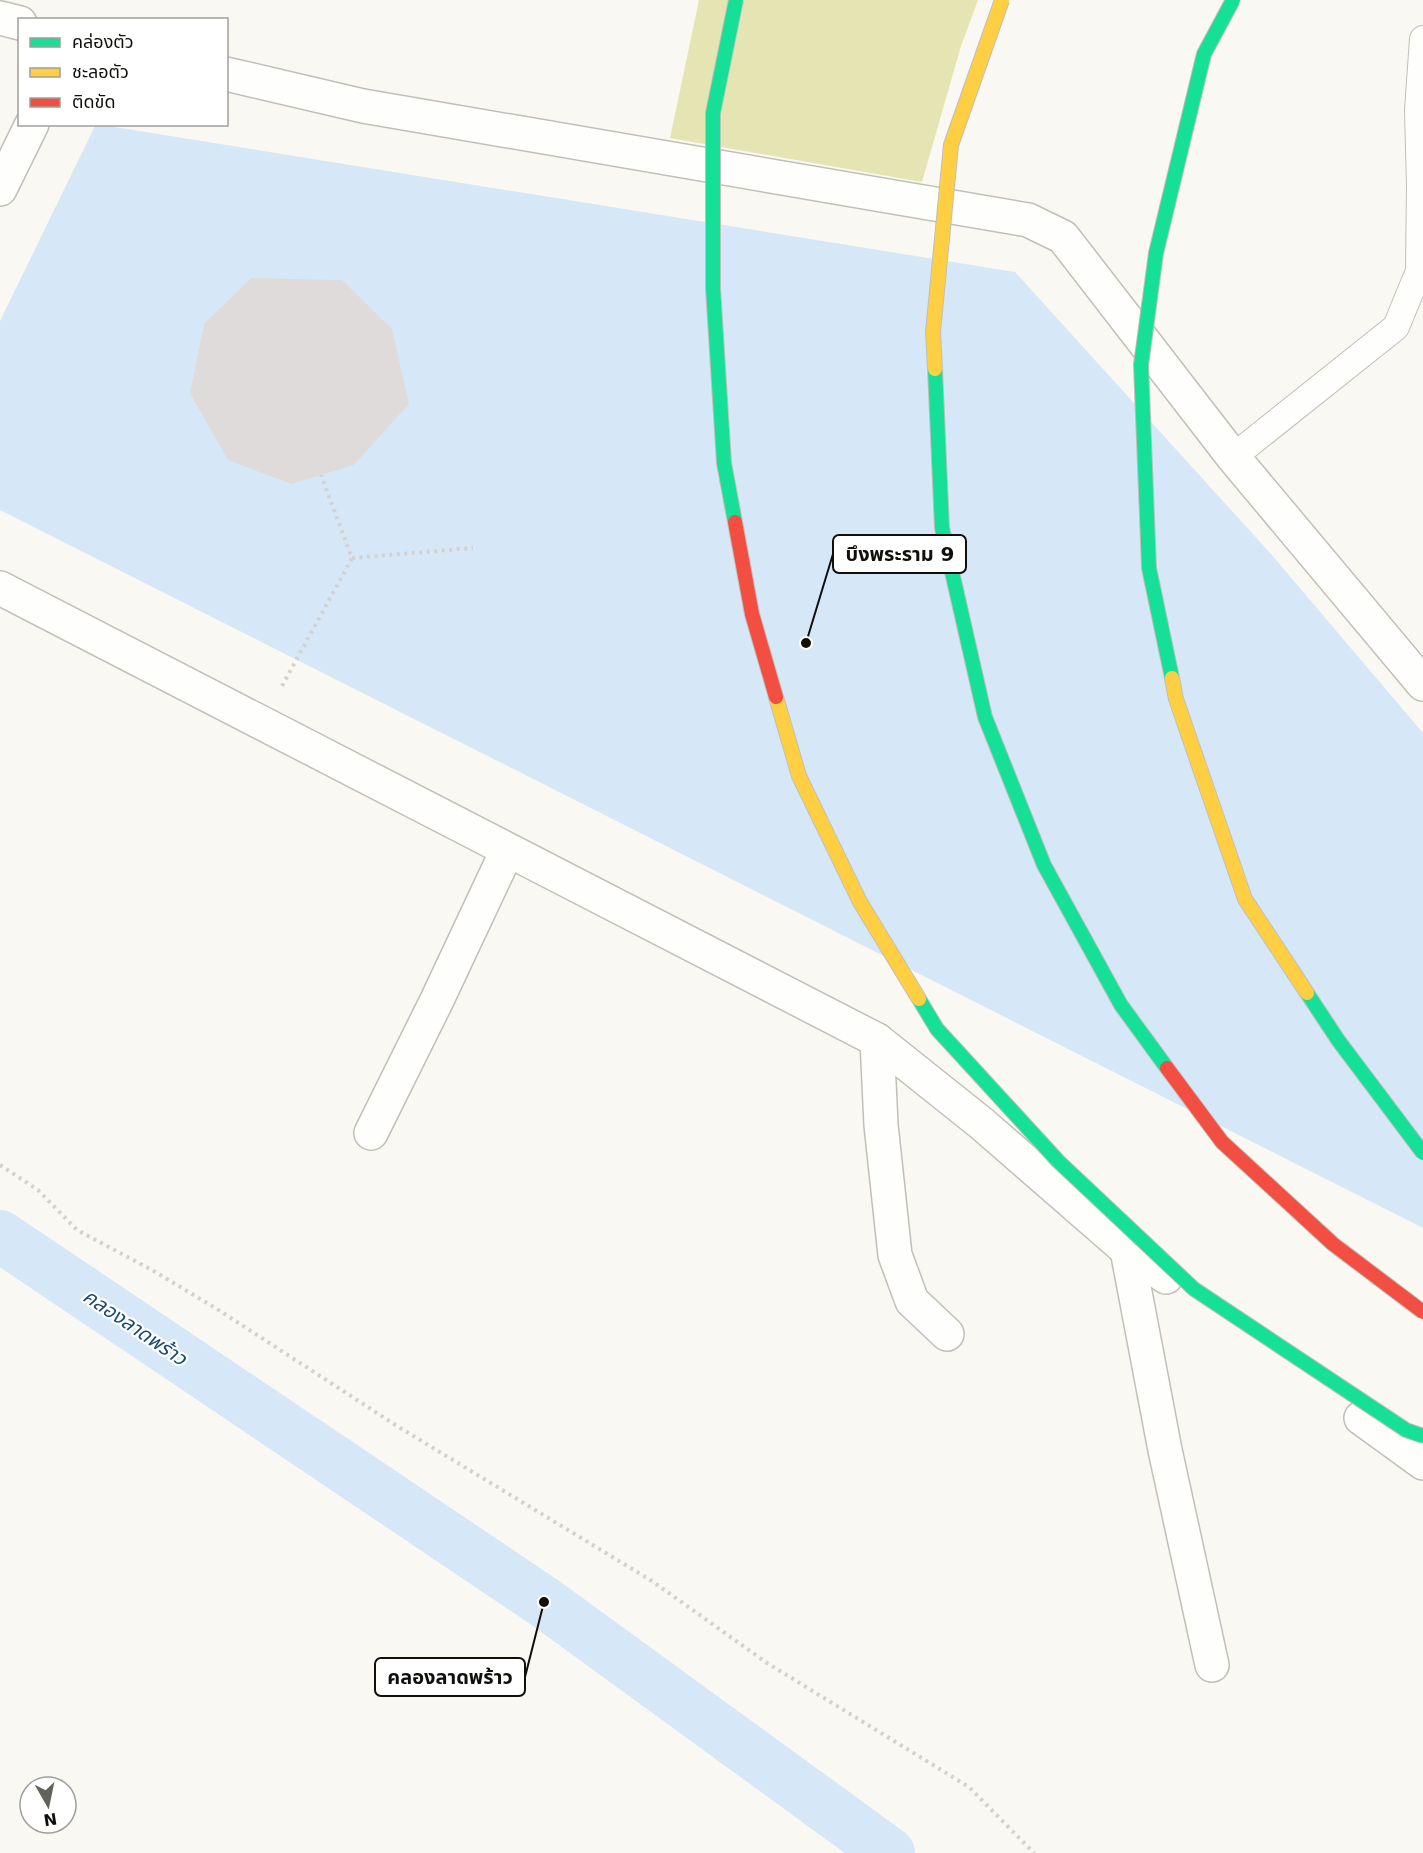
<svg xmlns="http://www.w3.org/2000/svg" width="1423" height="1853" viewBox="0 0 1423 1853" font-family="'DejaVu Sans','Noto Sans Thai',sans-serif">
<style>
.green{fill:#e4e5b2}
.water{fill:#d6e8f8}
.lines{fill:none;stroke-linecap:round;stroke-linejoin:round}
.canal{stroke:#d6e8f8;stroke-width:52}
.building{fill:#dfdbda}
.lane-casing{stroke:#c1bfba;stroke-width:28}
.street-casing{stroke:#c1bfba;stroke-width:36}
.path{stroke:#d3d2d0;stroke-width:4;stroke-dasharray:3 4.5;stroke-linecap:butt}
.lane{stroke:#fefefd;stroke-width:26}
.street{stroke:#fefefd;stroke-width:33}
.fast-bridge-casing{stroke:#c1bfba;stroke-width:16;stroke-linecap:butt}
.slow-bridge-casing{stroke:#c1bfba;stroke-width:16;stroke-linecap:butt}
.jam-bridge-casing{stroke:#c1bfba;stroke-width:16;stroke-linecap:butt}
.fast-bridge{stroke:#16e098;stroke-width:14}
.slow-bridge{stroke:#ffcf43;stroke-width:14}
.jam-bridge{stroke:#f24e42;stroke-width:14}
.labels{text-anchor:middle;stroke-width:4.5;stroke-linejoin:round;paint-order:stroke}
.water-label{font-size:20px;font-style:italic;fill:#1a4973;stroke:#fff}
.leader{fill:none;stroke:#110f0b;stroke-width:2}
.callout-dot{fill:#110f0b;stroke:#fff;stroke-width:2}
.callout{fill:#fff;stroke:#110f0b;stroke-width:2}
.callout-label{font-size:20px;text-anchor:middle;font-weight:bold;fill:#110f0b}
</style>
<rect width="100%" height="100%" fill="#faf8f2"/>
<path class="green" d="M699,0h279l-17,46 -39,136 -252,-44z"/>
<path class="water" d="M96,124l919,148 256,282 152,179v495l-1423,-718v-189z"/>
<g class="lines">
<path class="canal" d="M0,1236l544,366 345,251"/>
</g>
<path class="building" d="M251,278l91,2 50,49 17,75 -55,61 -63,19 -63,-24 -38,-67 14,-69z"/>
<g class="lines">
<g class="lane-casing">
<path id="lane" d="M1233,457l163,-130 23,-56 1,-86 -2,-75 5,-71"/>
</g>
<g class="street-casing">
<g id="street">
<path d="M0,18l20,5"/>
<path d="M226,74l137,32 665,114 35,17 170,220 190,227"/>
<path d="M0,189l32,-65"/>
<path d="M0,588l877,452 104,83 146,127 39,27"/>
<path d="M877,1040l4,85 14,130 17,46 35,33"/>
<path d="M371,1133l66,-133 70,-149"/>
<path d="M1127,1250l38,200 47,215"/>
<path d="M1361,1418l62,45"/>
</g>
</g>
<g class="path">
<path d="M352,558l121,-10"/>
<path d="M282,686l70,-128 -31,-83"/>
<path d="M0,1165l38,25 39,40 75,40 65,39 180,117 255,155 115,82 202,124 65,66"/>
</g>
<use href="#lane" class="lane"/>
<use href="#street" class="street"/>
<g class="fast-bridge-casing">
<g id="fast-bridge">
<path d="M935,369l7,159 43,189 59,148 77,140 46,63"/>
<path d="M735,522l-11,-59 -11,-175v-175l23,-113"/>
<path d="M1172,678l-23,-110 -8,-203 15,-112 48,-199 29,-54"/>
<path d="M1307,993l31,47 85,113"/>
<path d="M919,999l18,30 121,132 136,128 212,141 17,6"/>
</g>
</g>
<g class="slow-bridge-casing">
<g id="slow-bridge">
<path d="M935,369l-2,-37 18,-187 51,-145"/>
<path d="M1172,678l4,21 69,200 62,94"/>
<path d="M776,697l23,79 61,126 59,97"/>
</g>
</g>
<g class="jam-bridge-casing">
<g id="jam-bridge">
<path d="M735,522l17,92 24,83"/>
<path d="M1167,1068l55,74 111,102 90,68"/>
</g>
</g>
<use href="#fast-bridge" class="fast-bridge"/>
<use href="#slow-bridge" class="slow-bridge"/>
<use href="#jam-bridge" class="jam-bridge"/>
</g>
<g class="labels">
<g class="water-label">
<text transform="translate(135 1327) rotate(34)" y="7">คลองลาดพร้าว</text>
</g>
</g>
<path class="leader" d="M806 643L833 554M544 1602L525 1677"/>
<g class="callout-dot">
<circle cx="806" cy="643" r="6"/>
<circle cx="544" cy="1602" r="6"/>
</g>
<g class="callout">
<rect x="833" y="535" width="133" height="38" rx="6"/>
<rect x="375" y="1658" width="150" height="38" rx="6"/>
</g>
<g class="callout-label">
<text x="900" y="561">บึงพระราม 9</text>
<text x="450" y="1684">คลองลาดพร้าว</text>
</g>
<rect x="18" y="18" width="210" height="108" fill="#ffffff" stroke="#a09f9d" stroke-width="1.5"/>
<rect x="30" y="38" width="30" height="9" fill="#16e098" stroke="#a09f9d" stroke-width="1.5"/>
<text x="72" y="48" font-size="18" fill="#110f0b">คล่องตัว</text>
<rect x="30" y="68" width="30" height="9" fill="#ffcf43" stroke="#a09f9d" stroke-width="1.5"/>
<text x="72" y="78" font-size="18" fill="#110f0b">ชะลอตัว</text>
<rect x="30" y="98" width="30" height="9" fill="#f24e42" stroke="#a09f9d" stroke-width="1.5"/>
<text x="72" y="108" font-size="18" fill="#110f0b">ติดขัด</text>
<g transform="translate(48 1805) rotate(171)"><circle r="28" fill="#ffffff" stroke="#a09f9d" stroke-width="1.5"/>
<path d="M0-4.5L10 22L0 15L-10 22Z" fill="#63615c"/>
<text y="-9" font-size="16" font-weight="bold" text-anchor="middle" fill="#110f0b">N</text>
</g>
</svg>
